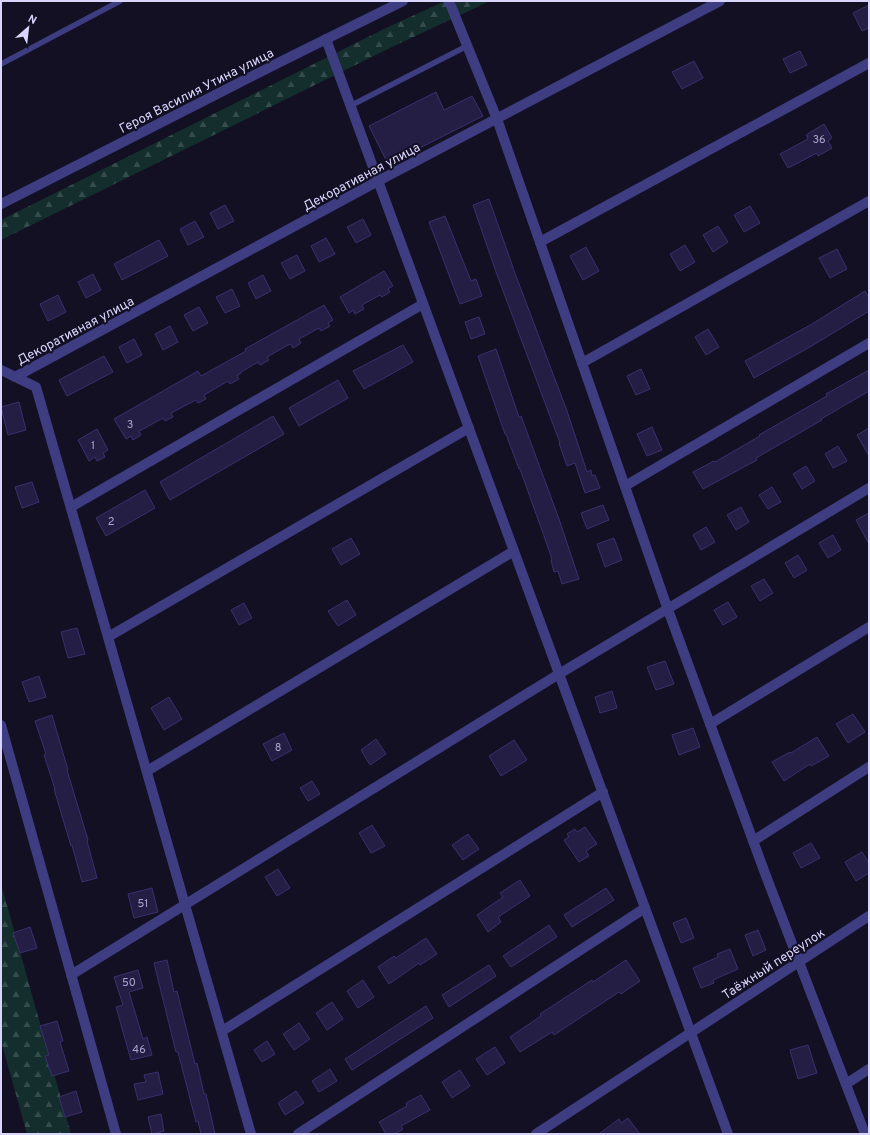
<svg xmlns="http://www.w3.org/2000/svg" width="870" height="1135" viewBox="0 0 870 1135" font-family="Overpass,sans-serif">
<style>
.forest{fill:url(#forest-firs)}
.building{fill:#241d44;stroke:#3b306f}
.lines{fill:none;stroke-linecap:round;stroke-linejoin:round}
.service{stroke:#3e3d81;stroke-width:5.5}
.minor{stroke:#3e3d81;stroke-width:10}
.labels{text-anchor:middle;stroke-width:4;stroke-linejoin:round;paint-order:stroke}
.number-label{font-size:11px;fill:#aca7cf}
.street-label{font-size:13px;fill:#d9d5fd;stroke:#131024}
</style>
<defs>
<pattern id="forest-firs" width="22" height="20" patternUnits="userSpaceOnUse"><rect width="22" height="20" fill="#132e2c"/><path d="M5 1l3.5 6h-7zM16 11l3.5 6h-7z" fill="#354b4c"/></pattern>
</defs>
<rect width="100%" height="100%" fill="#131024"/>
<g class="forest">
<path d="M445,1h45l-98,46 -391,193v-20l387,-193z"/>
<path d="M1,884l70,250h-44l-26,-93z"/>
</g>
<g class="building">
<path d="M869,5v23l-7,3 -9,-18z"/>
<path d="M800,51l7,14 -17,8 -7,-14z"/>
<path d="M694,61l9,17 -21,11 -10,-17z"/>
<path d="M436,92l8,18 28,-14 11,20 -95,48 -19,-38z"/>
<path d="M824,124l8,14 -4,3 4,7 -14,8 -1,-3 -29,15 -8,-14 28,-15 -2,-4z"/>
<path d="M489,199l27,77 51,135 20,61 4,-2 1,6 3,-1 5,13 -15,5 -10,-30 -8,3 -8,-23h1l-64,-171 -23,-67z"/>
<path d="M225,205l9,16 -16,8 -8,-16z"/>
<path d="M750,206l10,17 -16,9 -10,-17z"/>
<path d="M445,216l26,65 5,-2 6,17 -22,8 -31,-82z"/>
<path d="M363,219l8,16 -15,8 -9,-16z"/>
<path d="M195,221l9,16 -16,8 -8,-16z"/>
<path d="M718,226l10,16 -15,10 -10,-17z"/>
<path d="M326,238l9,16 -16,8 -8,-16z"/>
<path d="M159,240l9,16 -46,24 -8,-16z"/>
<path d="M685,245l10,17 -15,9 -10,-17z"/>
<path d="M586,247l13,24 -16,9 -13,-24z"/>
<path d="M837,249l10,20 -17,9 -11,-20z"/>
<path d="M297,255l8,16 -15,8 -9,-16z"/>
<path d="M384,271l9,15 -5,3 2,3 -8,5 -2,-2 -18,10 2,4 -9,5 -2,-4 -4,3 -9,-16z"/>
<path d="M93,274l8,16 -15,8 -8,-16z"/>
<path d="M263,275l8,16 -15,8 -8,-16z"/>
<path d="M232,289l8,17 -15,7 -9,-16z"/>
<path d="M865,291l4,7v13l-59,36 -56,31 -9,-17 67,-37z"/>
<path d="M58,295l8,17 -18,9 -8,-17z"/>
<path d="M324,305l9,15 -5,3 2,3 -9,5 -2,-3 -20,11 2,4 -8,5 -2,-4 -5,2 -19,11 2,3 -9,5 -2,-3 -17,10v1l-4,3 2,3 -9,5 -2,-3 -24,14 2,4 -8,4 -2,-3 -25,13 2,4 -8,4 -2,-3 -18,10 -6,3 2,4 -8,5 -2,-4 -5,3 -12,-20 84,-48 3,5 45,-25 -1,-2z"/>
<path d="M199,307l9,16 -15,8 -9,-16z"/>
<path d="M479,317l6,17 -14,5 -6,-17z"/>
<path d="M170,326l8,16 -15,8 -8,-16z"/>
<path d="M708,329l11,18 -13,8 -11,-18z"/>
<path d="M134,339l8,16 -15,8 -8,-16z"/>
<path d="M403,345l10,17 -49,27 -11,-18z"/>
<path d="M496,349l23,68 2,-1 38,103 20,60 -17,5 -4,-13 -4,1 -3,-12 1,-1 -8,-23 -24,-67h-1l-13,-35h-1l-27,-78z"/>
<path d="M104,356l9,16 -46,24 -8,-16z"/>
<path d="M641,369l9,20 -14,6 -9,-19z"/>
<path d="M869,370v21l-48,28 1,1 -66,38 1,2 -54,29 -10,-17 21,-11 1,1 45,-26 -1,-1 68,-39 -1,-2z"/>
<path d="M338,380l10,18 -49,28 -10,-18z"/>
<path d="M19,402l7,28 -18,5 -7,-28z"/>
<path d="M273,416l11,18 -114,66 -10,-18z"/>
<path d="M652,427l10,23 -15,6 -10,-22z"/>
<path d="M869,428v28l-12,-21z"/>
<path d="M97,429l11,21 -5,3 2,4 -8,4 -2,-4 -6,4 -11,-21z"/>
<path d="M838,446l9,15 -14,7 -8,-14z"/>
<path d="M806,466l9,15 -13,8 -9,-15z"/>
<path d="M32,482l7,20 -17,6 -7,-21z"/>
<path d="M772,487l9,15 -13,7 -9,-14z"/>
<path d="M145,490l10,18 -49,28 -10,-18z"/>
<path d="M603,505l6,15 -22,9 -6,-16z"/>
<path d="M741,507l8,15 -13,8 -9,-15z"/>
<path d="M869,513v31l-13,-24z"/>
<path d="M706,527l9,15 -14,8 -8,-15z"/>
<path d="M833,535l8,15 -13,8 -9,-15z"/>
<path d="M351,538l9,16 -19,11 -9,-16z"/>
<path d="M614,538l8,22 -17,7 -8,-23z"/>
<path d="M798,555l9,15 -13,8 -9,-15z"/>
<path d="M764,579l9,14 -13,8 -9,-15z"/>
<path d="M347,600l9,15 -18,11 -10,-15z"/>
<path d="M728,602l9,15 -14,8 -9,-15z"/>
<path d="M244,603l8,15 -13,7 -8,-15z"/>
<path d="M77,628l8,26 -17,4 -7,-26z"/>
<path d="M665,661l9,23 -18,6 -9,-23z"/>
<path d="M39,676l7,21 -17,5 -7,-20z"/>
<path d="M612,691l5,17 -17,5 -5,-16z"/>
<path d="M169,697l13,22 -18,11 -13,-22z"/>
<path d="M853,714l12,18 -17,11 -12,-19z"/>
<path d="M52,715l16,55h-1l21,70 -1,1 10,37 -15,4 -10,-37 -1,1 -17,-57h1l-11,-34 2,-1 -11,-33z"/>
<path d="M693,728l7,19 -21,8 -7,-20z"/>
<path d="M284,733l8,17 -20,11 -9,-17z"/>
<path d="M817,737l12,19 -18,10 -1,-2 -26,17 -12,-19 18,-10 1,1z"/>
<path d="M376,739l10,15 -16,11 -9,-15z"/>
<path d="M514,740l13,20 -26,16 -12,-20z"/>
<path d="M312,781l8,13 -12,7 -8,-13z"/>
<path d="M372,825l13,21 -14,7 -12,-20z"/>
<path d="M585,827l12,17 -11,7 3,5 -10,6 -15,-22 5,-3 -2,-3 8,-5 2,3z"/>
<path d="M468,834l11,15 -16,11 -11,-15z"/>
<path d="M811,843l9,15 -19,10 -8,-15z"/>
<path d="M862,852l7,11v10l-13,8 -11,-19z"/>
<path d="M278,869l12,19 -13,8 -12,-19z"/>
<path d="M520,880l10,16 -32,21 3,5 -13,10 -11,-17 26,-18 -3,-4z"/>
<path d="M152,888l6,24 -24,6 -6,-24z"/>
<path d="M606,888l8,12 -42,27 -8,-12z"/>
<path d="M686,918l8,20 -13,5 -8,-20z"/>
<path d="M549,925l8,12 -46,30 -8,-11z"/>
<path d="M30,927l7,21 -17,5 -7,-20z"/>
<path d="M758,930l8,20 -13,6 -8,-21z"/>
<path d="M426,938l11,16 -17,11 -1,-2 -30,21 -11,-17 16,-11 2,2z"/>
<path d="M730,949l8,20 -25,11 1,3 -13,5 -8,-20 25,-11 -1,-3z"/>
<path d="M167,960l7,32 3,-1 18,73 2,-1 7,31h2l9,40h-14l-3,-13 -2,1 -18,-70h-2l-22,-89z"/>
<path d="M626,960l14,21 -19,13 -2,-2 -65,43 -2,-3 -32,20 -10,-15 31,-21 -1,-2 52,-34 1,2z"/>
<path d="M489,965l7,11 -47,31 -7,-12z"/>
<path d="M138,970l5,18 -14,4 14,47 4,-2 5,18 -21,5 -15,-53 7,-2 -9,-28z"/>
<path d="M363,980l11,17 -16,11 -11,-17z"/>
<path d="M332,1002l11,17 -16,11 -11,-17z"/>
<path d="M426,1006l7,12 -81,52 -7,-11z"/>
<path d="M57,1021l6,20 -3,1 9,29 -17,5 -7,-20 4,-1 -9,-29z"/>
<path d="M299,1023l11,16 -16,11 -11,-16z"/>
<path d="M267,1041l8,13 -13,8 -8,-12z"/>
<path d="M808,1045l9,28 -19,6 -8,-29z"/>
<path d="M495,1047l10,16 -18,12 -11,-16z"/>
<path d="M330,1069l7,12 -18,11 -7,-11z"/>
<path d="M460,1070l10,16 -18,12 -10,-16z"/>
<path d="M158,1072l5,22 -25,6 -4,-16 12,-2 -2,-7z"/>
<path d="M76,1091l6,21 -17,5 -6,-20z"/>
<path d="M296,1091l8,12 -19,12 -7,-12z"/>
<path d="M421,1095l9,15 -29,16 2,3 -8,5h-9l-7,-12 28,-16 -1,-3z"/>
<path d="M161,1114l3,17 -12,3 -4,-17z"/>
<path d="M628,1118l12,16h-41l20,-15 2,4z"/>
</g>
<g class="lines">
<g class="service">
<path d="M1,64l119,-63"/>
<path d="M350,106l117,-60"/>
</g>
<g class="minor">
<path d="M449,1l48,118 170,488 99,269 99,258"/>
<path d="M326,39l402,1095"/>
<path d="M1,204l281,-143 121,-60"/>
<path d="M540,242l329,-179"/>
<path d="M582,363l287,-162"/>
<path d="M1,370l35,17 215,747"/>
<path d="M15,377l363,-196 342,-180"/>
<path d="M625,486l244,-143"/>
<path d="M71,507l352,-203"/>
<path d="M108,637l361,-209"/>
<path d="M710,724l159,-97"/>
<path d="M1,725l115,409"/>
<path d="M147,771l367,-220"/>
<path d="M753,841l116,-74"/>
<path d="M71,975l488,-301 310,-186"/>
<path d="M222,1031l381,-239"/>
<path d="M846,1084l23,-15"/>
<path d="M298,1134l347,-226"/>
<path d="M536,1134l333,-218"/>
</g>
</g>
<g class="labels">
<g class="number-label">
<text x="819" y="143">36</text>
<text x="130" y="428">3</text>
<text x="93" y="449">1</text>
<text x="111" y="525">2</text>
<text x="278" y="751">8</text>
<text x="143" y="907">51</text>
<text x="129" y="986">50</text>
<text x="139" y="1053">46</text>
</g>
<g class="street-label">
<text transform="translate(196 90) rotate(-27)" y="5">Героя Василия Утина улица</text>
<text transform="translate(361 176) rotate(-28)" y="5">Декоративная улица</text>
<text transform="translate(75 330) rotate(-28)" y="5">Декоративная улица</text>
<text transform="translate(773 963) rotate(-33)" y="5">Таёжный переулок</text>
</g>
</g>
<rect width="870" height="1135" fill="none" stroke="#d9d5fd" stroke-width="4"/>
<g transform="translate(28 28) rotate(28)" stroke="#131024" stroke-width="3" paint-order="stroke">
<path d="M0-3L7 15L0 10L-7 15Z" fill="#d9d5fd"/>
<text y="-6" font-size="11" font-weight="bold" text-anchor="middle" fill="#d9d5fd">N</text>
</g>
</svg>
